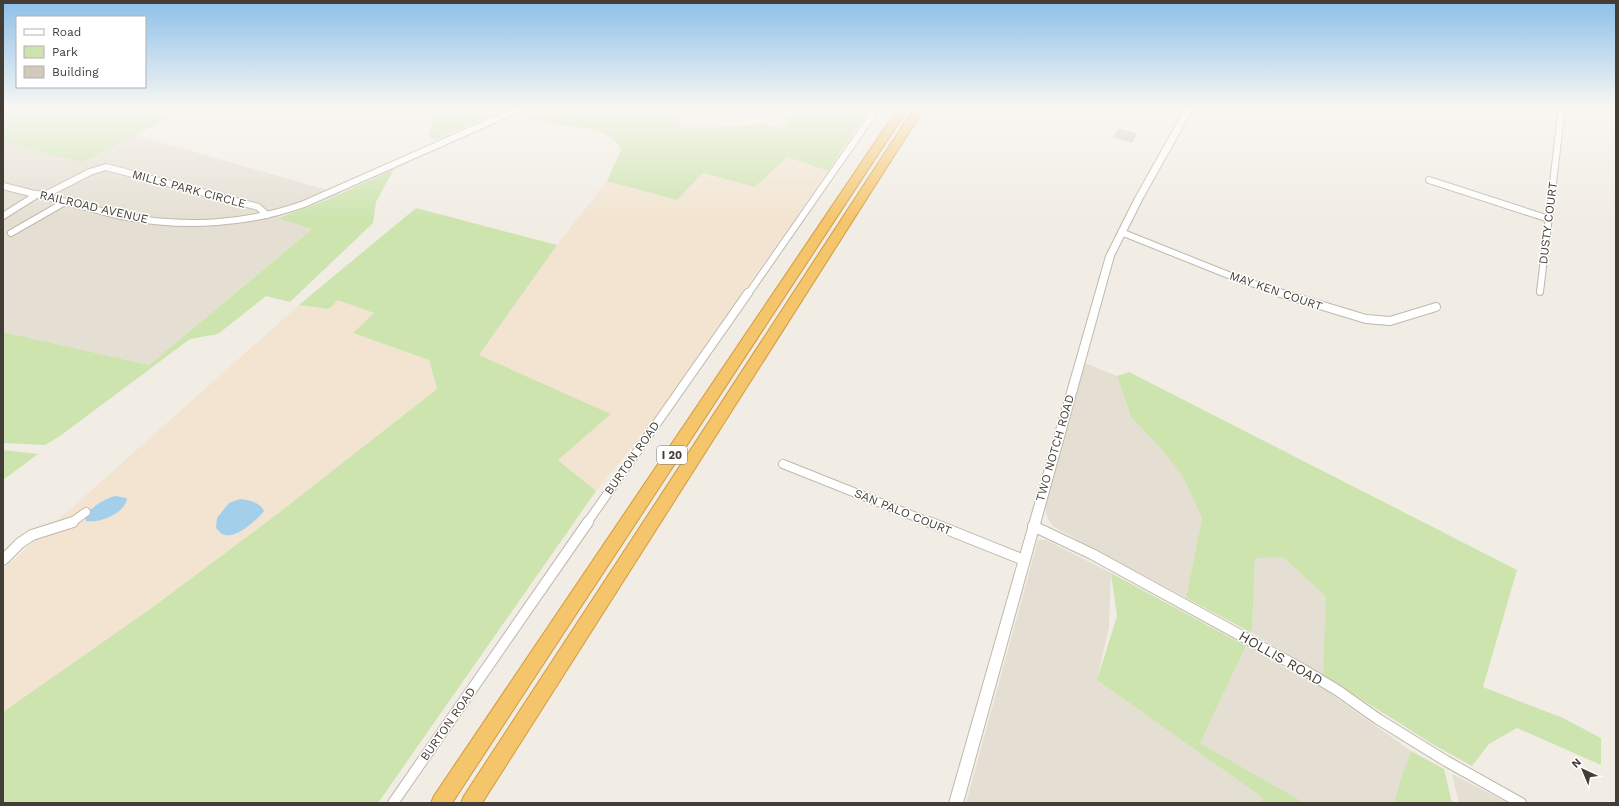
<svg xmlns="http://www.w3.org/2000/svg" width="1619" height="806" viewBox="0 0 1619 806" font-family="'Work Sans',sans-serif">
<style>
.residential{fill:#e5dfd3}
.commercial{fill:#f2e4d1}
.green{fill:#cde4af}
.water{fill:#a4cfeb}
.building{fill:#d2c9bb;stroke:#ccc0af}
.lines{fill:none;stroke-linecap:round;stroke-linejoin:round}
.minor-far2-casing{stroke:#bfb8ab;stroke-width:8}
.minor-far1-casing{stroke:#bfb8ab;stroke-width:10}
.minor-casing{stroke:#bfb8ab;stroke-width:12}
.tertiary-casing{stroke:#bfb8ab;stroke-width:2}
.motorway-casing{stroke:#d3993d;stroke-width:2}
.minor-far2{stroke:#fff;stroke-width:6}
.minor-far1{stroke:#fff;stroke-width:8}
.minor{stroke:#fff;stroke-width:10}
.tertiary{fill:#fff;fill-rule:evenodd}
.motorway{fill:#f5c56c;fill-rule:evenodd}
.labels{text-anchor:middle;stroke-width:3;stroke-linejoin:round;paint-order:stroke}
.shield{fill:#fff;stroke:#7b7772;stroke-width:1}
.shield-label{font-size:11px;font-weight:bold;fill:#433d35}
.street-label{font-size:12px;fill:#433d35;stroke:#fff}
.near-street-label{font-size:14px;fill:#433d35;stroke:#fff}
</style>
<rect width="100%" height="100%" fill="#f1ede5"/>
<g class="residential">
<path d="M135,135l206,59 -63,23 35,11 -164,137 -146,-33v-190l79,21z"/>
<path d="M1085,363l32,13 14,41 30,32 21,26 20,43 -16,80 -132,-71 -6,-8 -3,-11z"/>
<path d="M1038,540h8l65,33 -2,54 -12,53 166,118 -1,5h-296z"/>
<path d="M1255,557h28l43,40v80l-74,-44z"/>
<path d="M1246,646l82,46 83,59 -10,27 -7,25h-89l-105,-60z"/>
<path d="M1452,774l56,29h-49z"/>
</g>
<g class="commercial">
<path d="M787,157l41,14 -177,253 -55,67 -38,-31 53,-46 -132,-59 78,-110 50,-64 70,19 26,-27 52,14z"/>
<path d="M338,299l36,14 -21,20 76,27 8,29 -161,126 -123,92 -150,105v-143l296,-264 30,4z"/>
</g>
<g class="green">
<path d="M3,107h187l-108,56 -79,-21z"/>
<path d="M439,107h72l-76,33 -7,-6z"/>
<path d="M532,107h146l4,10 -2,10c27,2 55,-2 82,-2 7,-1 15,2 22,3l10,-21h61l7,2 4,5 -38,57 -41,-14 -32,30 -52,-14 -26,27 -70,-19 14,-31c-8,-26 -65,-23 -88,-30 -5,-1 -10,-4 -14,-6z"/>
<path d="M394,169l-18,33 -3,21 -83,79 -24,-6 -48,38 -28,5 -130,97 -15,9 -42,-2v-111l146,33 163,-136 -34,-11 49,-18z"/>
<path d="M416,208l141,37 -78,110 132,59 -53,46 38,31 -218,312h-375v-91l150,-105 123,-92 161,-126 -8,-29 -76,-27 21,-20 -36,-13 -9,9 -30,-4z"/>
<path d="M1129,372l388,198 -34,117 80,31 38,20v27l-84,-37 -28,16 -17,22 -38,-21 -111,-70 3,-78 -43,-40 -28,1 -3,75 -66,-35 16,-80 -20,-43 -21,-26 -30,-32 -14,-41z"/>
<path d="M3,450l35,4 -35,26z"/>
<path d="M1111,573l135,73 -46,97 105,60h-44l2,-5 -166,-118 20,-64z"/>
<path d="M1411,751l33,18 8,34h-58l7,-25z"/>
</g>
<g class="water">
<path d="M115,496l12,2c-1,15 -28,26 -41,23 -2,-11 20,-23 29,-25z"/>
<path d="M240,499c9,1 20,3 24,12 -6,8 -27,27 -38,24 -5,0 -7,-4 -10,-7l1,-10 12,-15z"/>
</g>
<path class="building" d="M1119,129l17,5 -4,8 -18,-5z"/>
<g class="lines">
<g class="minor-far2-casing">
<g id="minor-far2">
<path d="M1429,180l120,39"/>
<path d="M3,186c28,7 55,14 83,21 13,3 27,8 41,10 59,11 121,7 177,-13l219,-97"/>
<path d="M43,196l47,-24 16,-5 152,40 9,8"/>
<path d="M3,216l35,-22"/>
<path d="M1121,232l110,44 52,18"/>
<path d="M11,233l54,-31"/>
<path d="M1540,292l22,-185"/>
<path d="M748,294l124,-178v-5l-4,-4"/>
</g>
</g>
<g class="minor-far1-casing">
<g id="minor-far1">
<path d="M1280,293l86,26 24,2 46,-14"/>
<path d="M783,464l148,59"/>
<path d="M71,523l15,-11"/>
<path d="M587,523l161,-230"/>
</g>
</g>
<g class="minor-casing">
<g id="minor">
<path d="M929,522l95,38"/>
<path d="M1033,526l59,28 210,115 35,21 41,29 68,42 75,42"/>
<path d="M3,560l17,-17 12,-8 41,-13"/>
<path d="M393,803l195,-281"/>
</g>
</g>
<g class="tertiary-casing">
<path id="tertiary" d="M1186,107h8l-51,91 -29,58 -151,547h-14l157,-547 29,-58z"/>
</g>
<g class="motorway-casing">
<g id="motorway">
<path d="M899,107h10l-457,696h-21l3,-7z"/>
<path d="M915,107h10l-443,696h-21l3,-7z"/>
</g>
</g>
<use href="#minor-far2" class="minor-far2"/>
<use href="#minor-far1" class="minor-far1"/>
<use href="#minor" class="minor"/>
<use href="#tertiary" class="tertiary"/>
<use href="#motorway" class="motorway"/>
</g>
<linearGradient id="sky" x2="0" y2="1"><stop stop-color="#8dbfe9"/><stop offset="0.49" stop-color="#f9f7f3"/><stop offset="1" stop-color="#f9f7f3" stop-opacity="0"/></linearGradient>
<rect width="1619" height="220" fill="url(#sky)"/>
<g class="labels">
<rect class="shield" x="657" y="446" width="30" height="18" rx="3"/>
<g class="shield-label">
<text x="672" y="459">I 20</text>
</g>
<g class="street-label">
<text transform="translate(189 189) rotate(15)" y="4">MILLS PARK CIRCLE</text>
<text transform="translate(94 207) rotate(13)" y="4">RAILROAD AVENUE</text>
<text transform="translate(1548 223) rotate(-83)" y="4">DUSTY COURT</text>
<text transform="translate(1276 291) rotate(19)" y="4">MAY KEN COURT</text>
<text transform="translate(1055 448) rotate(-74)" y="4">TWO NOTCH ROAD</text>
<text transform="translate(632 458) rotate(-55)" y="4">BURTON ROAD</text>
<text transform="translate(903 512) rotate(22)" y="4">SAN PALO COURT</text>
<text transform="translate(448 724) rotate(-55)" y="4">BURTON ROAD</text>
</g>
<g class="near-street-label">
<text transform="translate(1281 658) rotate(30)" y="5">HOLLIS ROAD</text>
</g>
</g>
<rect width="1619" height="806" fill="none" stroke="#433d35" stroke-width="8"/>
<rect x="16" y="16" width="130" height="72" fill="#ffffff" stroke="#b4b1ae"/>
<rect x="24" y="29" width="20" height="6" fill="#ffffff" stroke="#b4b1ae"/>
<text x="52" y="36" font-size="12" fill="#433d35">Road</text>
<rect x="24" y="46" width="20" height="12" fill="#cde4af" stroke="#b4b1ae"/>
<text x="52" y="56" font-size="12" fill="#433d35">Park</text>
<rect x="24" y="66" width="20" height="12" fill="#d2c9bb" stroke="#b4b1ae"/>
<text x="52" y="76" font-size="12" fill="#433d35">Building</text>
<g transform="translate(1583 770) rotate(316)" stroke="#ffffff" stroke-width="3" paint-order="stroke">
<path d="M0-3L7 15L0 10L-7 15Z" fill="#433d35"/>
<text y="-6" font-size="11" font-weight="bold" text-anchor="middle" fill="#433d35">N</text>
</g>
</svg>
